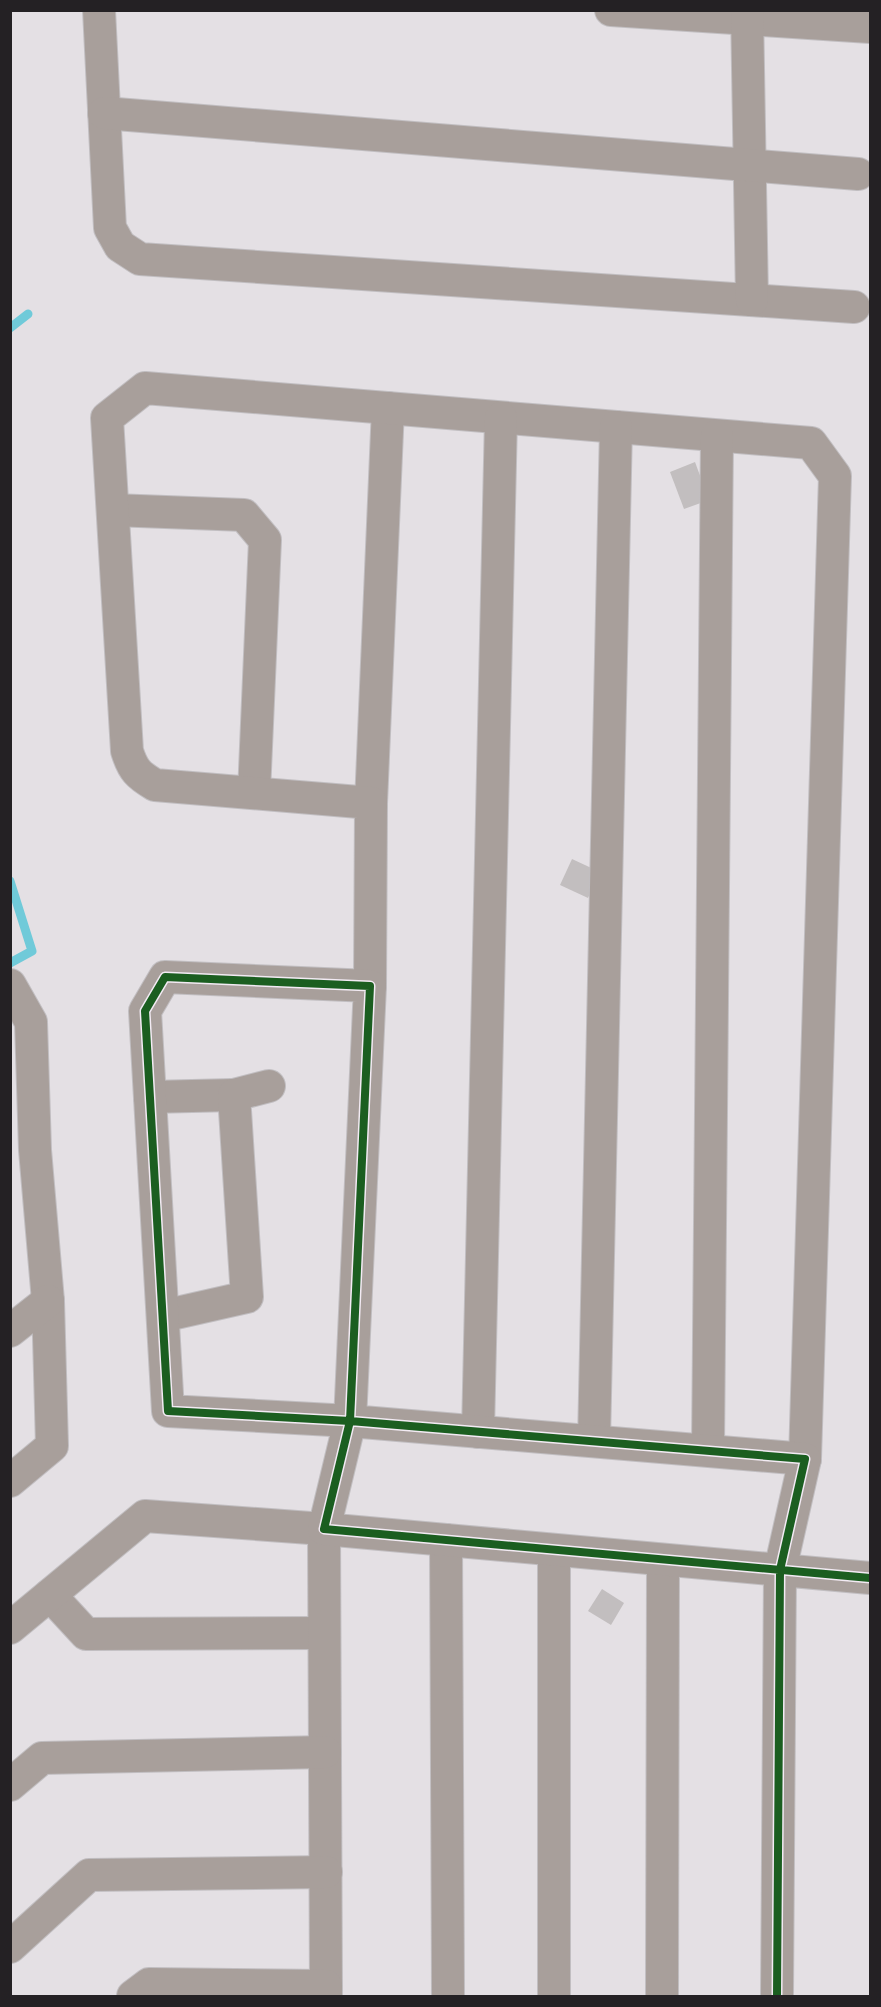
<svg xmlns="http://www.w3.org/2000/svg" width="881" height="2007" viewBox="0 0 881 2007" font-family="Merriweather,serif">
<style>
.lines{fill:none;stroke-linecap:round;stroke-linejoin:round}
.stream{stroke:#70cad9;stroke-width:9}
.building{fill:#c2bebf}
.minor-casing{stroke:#c1bec1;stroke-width:34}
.minor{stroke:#a89f9b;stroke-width:32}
.cycleway-casing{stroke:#f3ebf4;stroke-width:11}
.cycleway{stroke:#1b5e20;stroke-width:8}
</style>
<rect width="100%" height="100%" fill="#e4e0e4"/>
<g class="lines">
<g class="stream">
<path d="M10,328l18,-14"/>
<path d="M10,881l22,70 -22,12"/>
</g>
</g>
<g class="building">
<path d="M695,462l14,38 -25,9 -14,-37z"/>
<path d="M572,859l28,13 -12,26 -28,-13z"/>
<path d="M602,1589l22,14 -13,22 -23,-14z"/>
</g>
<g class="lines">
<g class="minor-casing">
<g id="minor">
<path d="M99,10l11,218 10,18 20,13 714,48"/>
<path d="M611,10l259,17"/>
<path d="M747,10l5,290"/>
<path d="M104,113l754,61"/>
<path d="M113,510l131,5 21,25 -11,253"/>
<path d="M371,803l17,-395"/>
<path d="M10,985l21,37 4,128 13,151 4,145 -42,35"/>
<path d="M370,986l1,-183 -216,-18c-17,-10 -22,-15 -28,-34l-20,-333 38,-30 666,55 24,33 -30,983"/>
<path d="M150,1097l84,-2"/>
<path d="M163,1316l84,-19 -13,-202 35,-9"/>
<path d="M10,1331l38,-30"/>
<path d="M478,1432l23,-1014"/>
<path d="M594,1441l22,-1014"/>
<path d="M708,1450l9,-1014"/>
<path d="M446,1540l2,456"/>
<path d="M554,1550v446"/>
<path d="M50,1595l36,39 238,-1"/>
<path d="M10,1628l135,-112 179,13 2,467"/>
<path d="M10,1785l32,-27 283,-6"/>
<path d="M10,1947l79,-72 237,-3"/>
<path d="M133,1996l16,-12 177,2"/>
<path d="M662,1996l1,-436"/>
<path d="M777,1996l3,-426 25,-111 -455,-38 20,-435 -205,-9 -20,34 23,400 182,10 -26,108 546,49"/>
</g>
</g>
<use href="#minor" class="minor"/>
<g class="cycleway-casing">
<path id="cycleway" d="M777,1996l3,-426 25,-111 -455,-38 20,-435 -205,-9 -20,34 23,400 182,10 -26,108 546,49"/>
</g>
<use href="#cycleway" class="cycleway"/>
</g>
<rect width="881" height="2007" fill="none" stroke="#242124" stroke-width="24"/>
</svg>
